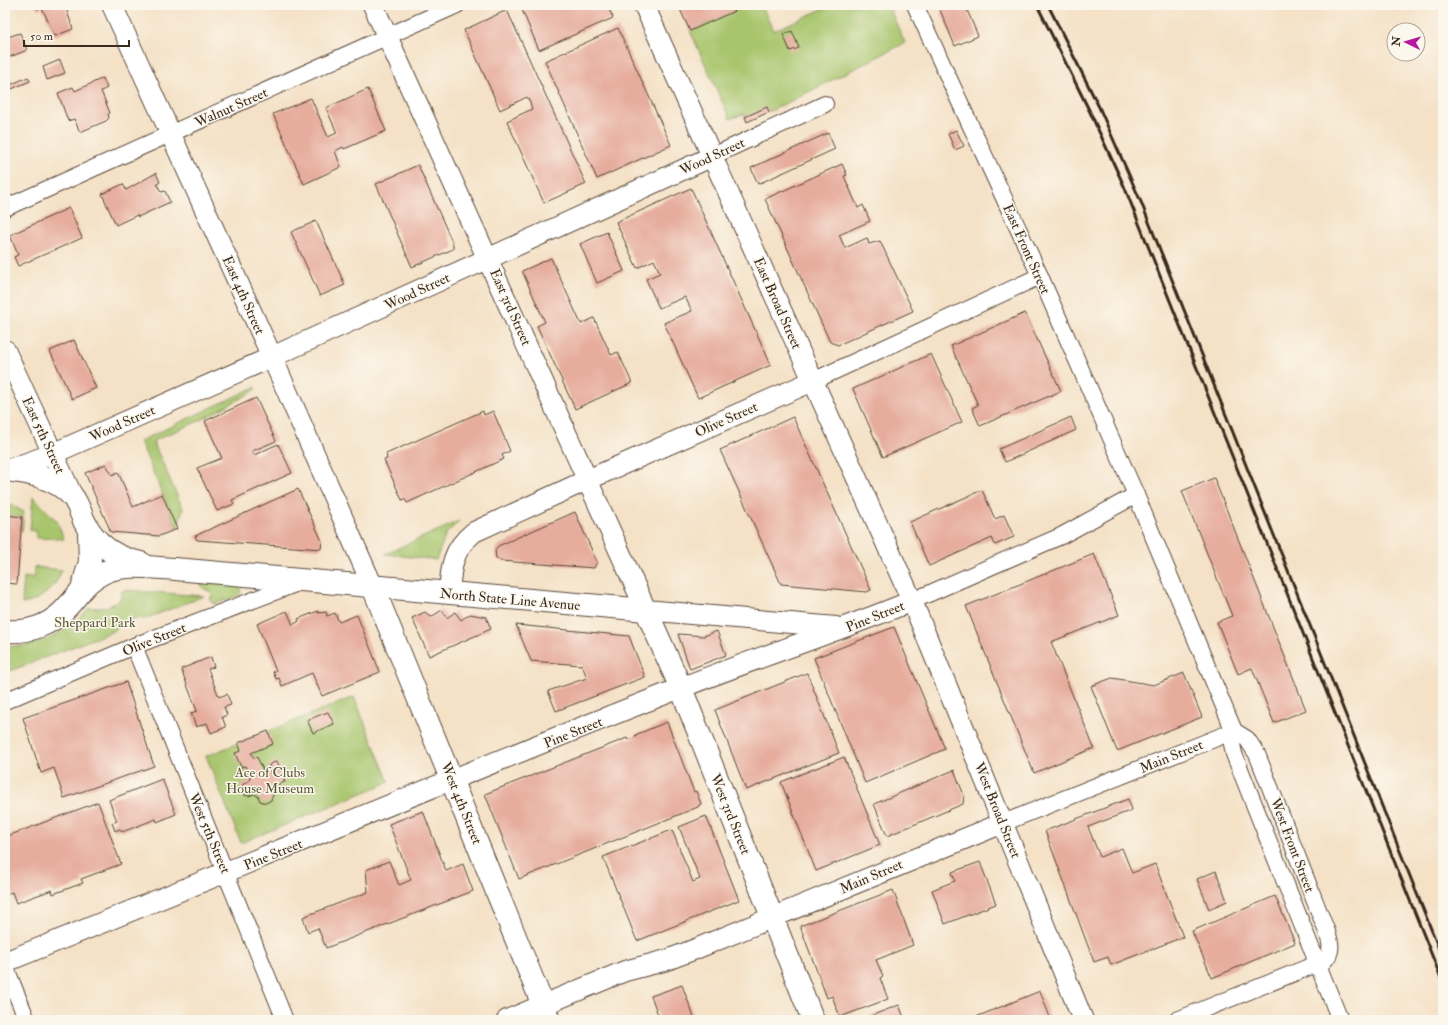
<svg xmlns="http://www.w3.org/2000/svg" width="1448" height="1025" viewBox="0 0 1448 1025" font-family="'IM FELL Double Pica',serif">
<style>
.green{fill:#a7c56c;stroke:#717845}
.building{fill:#e6ac9c}
.lines{fill:none;stroke-linecap:round;stroke-linejoin:round}
.minor-casing{stroke:#574537;stroke-width:18}
.tertiary-casing{stroke:#574537;stroke-width:22}
.secondary-casing{stroke:#574537;stroke-width:24}
.minor{stroke:#fff;stroke-width:16}
.tertiary{stroke:#fff;stroke-width:20}
.secondary{stroke:#fff;stroke-width:22}
.rail{stroke:#3b2a1e;stroke-width:3}
.labels{text-anchor:middle;stroke-width:3;stroke-linejoin:round;paint-order:stroke}
.street-label{font-size:14px;fill:#3b2a1e;stroke:#fbf7ec}
.park-label{font-size:14px;fill:#5b5835;stroke:#fbf7ec}
</style>
<rect width="100%" height="100%" fill="#fbf7ec"/>
<filter id="ink" filterUnits="userSpaceOnUse"><feTurbulence type="fractalNoise" baseFrequency=".025" numOctaves="2"/><feDisplacementMap in="SourceGraphic" scale="8" xChannelSelector="R" yChannelSelector="G"/><feConvolveMatrix kernelMatrix="1 2 1 2 8 2 1 2 1" color-interpolation-filters="sRGB"/></filter>
<filter id="wash" filterUnits="userSpaceOnUse"><feTurbulence type="fractalNoise" baseFrequency=".012" numOctaves="4" result="noise"/><feDisplacementMap in="SourceGraphic" scale="16" xChannelSelector="R" yChannelSelector="G"/><feGaussianBlur stdDeviation="0.9" result="paint"/><feColorMatrix in="noise" values="0 0 0 0 0 0 0 0 0 0 0 0 0 0 0 0 0 1.4 0 .05"/><feComposite in="paint" operator="in"/></filter>
<g filter="url(#wash)">
<rect width="100%" height="100%" fill="#f4e1c6"/>
<g class="green">
<path d="M748,5h14l11,26 58,-26h57l17,38 -136,69 -2,-5 -22,10 -1,-3 -14,5 -40,-88z"/>
<path d="M255,387l1,2 -2,2 -53,29 -48,21 30,68 -6,20 -37,-88z"/>
<path d="M33,497l24,24 7,18 -28,-1v-7l-6,-1z"/>
<path d="M5,501l19,11 -2,19h-1v-14l-16,-2z"/>
<path d="M459,521l-13,13 -10,26 -51,-6z"/>
<path d="M34,567l28,3c-6,17 -22,32 -40,34l2,-27 9,1z"/>
<path d="M200,582l38,1 3,9 -3,4 -24,8 -4,-3 2,-8 -9,-5z"/>
<path d="M124,590l80,6 -59,23 -8,-1 -9,3 -17,11 -106,41v-27h20l26,-8 19,-12 19,-18 17,-1 14,-7 2,-9z"/>
<path d="M354,697l35,85 -148,61 -35,-87z"/>
</g>
<g id="blocks">
<g class="building">
<path d="M36,5h29l8,24 -18,7 -13,-28 -5,1z"/>
<path d="M520,5h87l6,13 -74,32z"/>
<path d="M678,5h70l-58,26z"/>
<path d="M938,5h27l13,31 -23,10z"/>
<path d="M507,10l79,174 -42,19 -37,-82 25,-12 -2,-7 -3,-5 -27,13 -36,-80z"/>
<path d="M618,28l53,117 -74,34 -52,-118z"/>
<path d="M792,31l7,17 -9,3 -7,-17z"/>
<path d="M20,33l7,17 -22,9v-21z"/>
<path d="M60,60l5,13 -18,7 -4,-13z"/>
<path d="M28,77l2,4 -23,10 -2,-4z"/>
<path d="M103,78l4,10 -6,3 9,22 -2,1 1,4 -3,3 -26,11 -6,-13 -6,2 -10,-28 15,-6 2,4z"/>
<path d="M368,89l18,42 -42,18 -1,-2 -8,4 6,16 -37,17 -31,-70 38,-16 17,39 9,-4 -11,-25z"/>
<path d="M767,107l2,5 -22,10 -2,-5z"/>
<path d="M956,130l8,16 -9,4 -7,-16z"/>
<path d="M828,133l7,16 -77,35 -7,-16z"/>
<path d="M842,164l5,11 -3,1 14,32 5,-3 7,16 -31,14 6,13 22,-10 2,6 11,-3 33,70 -75,34 -8,-3 -65,-143z"/>
<path d="M418,165l35,79v5l-41,18 -36,-83z"/>
<path d="M156,173l4,9 -3,2 4,8 4,-1 5,11 -32,15 -1,-2 -21,10 -14,-31 21,-10 3,6z"/>
<path d="M691,188l80,177 -73,33 -34,-75 28,-12 -7,-14 -26,11 -13,-29 14,-6 -6,-13 -17,8 -21,-46z"/>
<path d="M69,208l13,30 -64,28 -4,-9 4,-2 -8,-20z"/>
<path d="M316,221l29,64 -25,11 -29,-64z"/>
<path d="M607,232l17,39 -27,12 -17,-39z"/>
<path d="M551,258l30,66 13,-6 17,37 7,-3 14,31 -57,26 -38,-83 8,-4 -23,-51z"/>
<path d="M1025,313l36,78 -81,35 -8,-18 6,-3 -27,-59z"/>
<path d="M74,340l22,48 -24,11 -22,-48z"/>
<path d="M931,354l31,68 -79,35 -30,-68z"/>
<path d="M256,398l20,43 -24,10 2,4 24,-11 14,29 -60,27 2,4 -17,7 -20,-43 25,-10 -17,-37z"/>
<path d="M483,411l1,4 9,-4 17,40 -8,4 2,4 -97,44 -2,-4 -3,1 -18,-40 3,-1 -1,-5z"/>
<path d="M793,417l78,173 -4,2 -86,-8 -61,-134z"/>
<path d="M1071,417l5,13 -71,32 -6,-13z"/>
<path d="M106,464l6,11 6,-3 15,35 29,-13 15,35 -18,7 -48,-4 -26,-59z"/>
<path d="M1214,478l92,232 -32,13 -22,-55 -14,6 -21,-52 15,-6 -50,-125z"/>
<path d="M298,489l24,52 -1,8 -124,-9 -2,-4z"/>
<path d="M982,490l13,29 9,-4 10,22 -19,8 -3,-7 -63,28 -19,-44z"/>
<path d="M575,512l22,50 -3,6 -93,-7 -5,-3 -1,-8 3,-4z"/>
<path d="M5,515l17,2 -5,67 -12,-1z"/>
<path d="M1094,554l25,61 -68,27 43,106 -60,25 -68,-167z"/>
<path d="M442,610l5,8 8,-6 6,8 9,-6 16,3 5,12 -62,27 -17,-38 13,-6 6,5z"/>
<path d="M287,611l6,14 6,-4 -1,-2 20,-8v2l8,-1 1,4 8,-3 4,9 18,-7 23,57 -58,24 -10,-23 -30,13 -3,-8 -3,1 -3,-7 3,-1 -19,-47z"/>
<path d="M516,625l113,11 16,41 -89,34 -8,-20 39,-13 -5,-13 -51,-4z"/>
<path d="M894,627l51,122 -80,34 -51,-125z"/>
<path d="M717,631l9,24 -36,14 -12,-35 26,2z"/>
<path d="M211,657l3,10 -6,2 11,28 8,-3 4,11 -7,2 3,8 -5,2 4,10 -15,6 -4,-10 -11,4 -5,-14 6,-2 -16,-42z"/>
<path d="M807,673l32,80 -93,37 -31,-80z"/>
<path d="M1184,673l18,44 -85,34 -26,-65 21,-8 42,7z"/>
<path d="M126,682l28,84 -90,32 -10,-30 -13,5 -18,-55z"/>
<path d="M328,712l6,12 -21,9 -6,-13z"/>
<path d="M667,722l27,70 2,-1 5,13 -3,2v1l-179,72 -34,-85 142,-56 1,2 8,-3 -1,-2z"/>
<path d="M268,731l5,13 -22,9 3,5 3,-1 7,15h7l-2,-7 8,-4 8,21 -12,4 -2,3 2,6 -2,5 -5,3 -6,-2 -2,-5 -4,-2 -5,2 -5,-1 -3,-6 3,-6 5,-2 1,-4 -5,-11 -4,1 -6,-14 6,-2 -3,-8z"/>
<path d="M844,757l36,88 -64,26 -35,-89z"/>
<path d="M954,770l10,25 -1,9 -76,32 -13,-32z"/>
<path d="M162,779l14,35 -19,8 -1,-3 -34,13 -2,-3 -5,2 -3,-8 5,-2 -8,-21z"/>
<path d="M1128,799l4,11 -44,17 12,30 22,-9 10,25 23,-9 28,73 -72,28 -3,-8 -14,5 -49,-131z"/>
<path d="M98,802l23,62 -40,15 2,4 -30,11 -1,-4 -36,13 -4,-11 -7,3v-58z"/>
<path d="M423,811l23,60 17,-7 10,27 -147,57 -8,-20 -10,4 -5,-15 65,-25 -2,-22 23,-9 10,24 12,-5 -22,-56z"/>
<path d="M706,816l33,84 -102,41 -34,-84 69,-27 21,52 7,-3 -21,-52z"/>
<path d="M980,862l16,42 -51,20 -13,-34 23,-9 -3,-9z"/>
<path d="M1216,871l11,30 -18,8 -12,-30z"/>
<path d="M893,890l20,55 -37,15 7,16 -3,2 8,21 -48,18 -8,-21 -5,2 -27,-72z"/>
<path d="M1275,896l20,47 -83,35 -20,-47z"/>
<path d="M682,985l13,35h-35l-9,-24z"/>
<path d="M1040,991l11,29h-74l-1,-3z"/>
<path d="M899,1005l6,15h-45z"/>
</g>
</g>
</g>
<g filter="url(#ink)">
<use href="#blocks" fill-opacity="0" stroke="#574537" stroke-width="1"/>
<g class="lines">
<g class="minor-casing">
<g id="minor">
<path d="M915,5l125,271 96,219 98,236 -2,13 2,10 106,266"/>
<path d="M713,156l112,-52"/>
<path d="M5,208l452,-203"/>
<path d="M813,381l227,-105"/>
<path d="M912,601l149,-65 75,-41"/>
<path d="M134,646l151,374"/>
<path d="M5,701l129,-55 166,-64"/>
<path d="M1003,823l231,-92"/>
<path d="M5,966l22,54"/>
<path d="M1177,1020l147,-59c9,-9 7,-18 3,-29l-70,-178 -10,-15 -13,-8 -4,-9"/>
</g>
</g>
<g class="tertiary-casing">
<g id="tertiary">
<path d="M112,5l160,352 101,230"/>
<path d="M373,5l273,605 190,17"/>
<path d="M644,5l268,596 171,419"/>
<path d="M5,350l68,147"/>
<path d="M7,470l45,-16 220,-97 441,-201"/>
<path d="M449,593c2,-27 3,-43 25,-61l113,-52 226,-99"/>
<path d="M5,962c226,-91 451,-186 678,-275 76,-30 153,-55 229,-86"/>
<path d="M507,1020l118,-49 42,-11 26,-10 310,-127"/>
</g>
</g>
<g class="secondary-casing">
<g id="secondary">
<path d="M5,470c23,2 51,8 67,26 6,7 9,18 12,25 11,23 32,37 57,42"/>
<path d="M83,585l7,-23 -1,-30"/>
<path d="M373,587l176,433"/>
<path d="M5,631c24,2 47,-6 63,-25 15,-16 16,-24 37,-34 18,-9 50,-4 70,-3l471,41 35,78 132,332"/>
</g>
</g>
<use href="#minor" class="minor"/>
<use href="#tertiary" class="tertiary"/>
<use href="#secondary" class="secondary"/>
<g class="rail">
<path d="M1037,5l53,107 34,74 319,797"/>
<path d="M1048,5l51,102 42,95 302,757"/>
</g>
</g>
</g>
<g class="labels">
<g class="street-label">
<text transform="translate(231 107) rotate(-24)" y="5">Walnut Street</text>
<text transform="translate(712 156) rotate(-25)" y="5">Wood Street</text>
<text transform="translate(1027 249) rotate(66)" y="5">East Front Street</text>
<text transform="translate(417 291) rotate(-25)" y="5">Wood Street</text>
<text transform="translate(244 295) rotate(66)" y="5">East 4th Street</text>
<text transform="translate(778 303) rotate(66)" y="5">East Broad Street</text>
<text transform="translate(511 307) rotate(66)" y="5">East 3rd Street</text>
<text transform="translate(726 419) rotate(-24)" y="5">Olive Street</text>
<text transform="translate(122 423) rotate(-24)" y="5">Wood Street</text>
<text transform="translate(44 435) rotate(65)" y="5">East 5th Street</text>
<text transform="translate(510 599) rotate(5)" y="5">North State Line Avenue</text>
<text transform="translate(875 616) rotate(-22)" y="5">Pine Street</text>
<text transform="translate(154 639) rotate(-22)" y="5">Olive Street</text>
<text transform="translate(573 732) rotate(-22)" y="5">Pine Street</text>
<text transform="translate(1171 756) rotate(-22)" y="5">Main Street</text>
<text transform="translate(462 803) rotate(68)" y="5">West 4th Street</text>
<text transform="translate(998 810) rotate(68)" y="5">West Broad Street</text>
<text transform="translate(731 814) rotate(68)" y="5">West 3rd Street</text>
<text transform="translate(210 833) rotate(67)" y="5">West 5th Street</text>
<text transform="translate(1293 845) rotate(69)" y="5">West Front Street</text>
<text transform="translate(273 854) rotate(-22)" y="5">Pine Street</text>
<text transform="translate(871 876) rotate(-23)" y="5">Main Street</text>
</g>
<g class="park-label">
<text x="95" y="627">Sheppard Park</text>
<text x="270" y="777">Ace of Clubs<tspan x="270" dy="16">House Museum</tspan></text>
</g>
</g>
<rect width="1448" height="1025" fill="none" stroke="#fbf7ec" stroke-width="20"/>
<g transform="translate(1406 42) rotate(275)"><circle r="19" fill="#fbf7ec" stroke="#aea59a"/>
<path d="M0-3L7 15L0 10L-7 15Z" fill="#b5179e"/>
<text y="-6" font-size="11" font-weight="bold" text-anchor="middle" fill="#3b2a1e">N</text>
</g>
<path d="M24 40v6h105v-6" fill="none" stroke="#3b2a1e" stroke-width="2"/>
<text x="30" y="40" font-size="12" fill="#3b2a1e" stroke="#fbf7ec" stroke-width="3" paint-order="stroke">50 m</text>
</svg>
